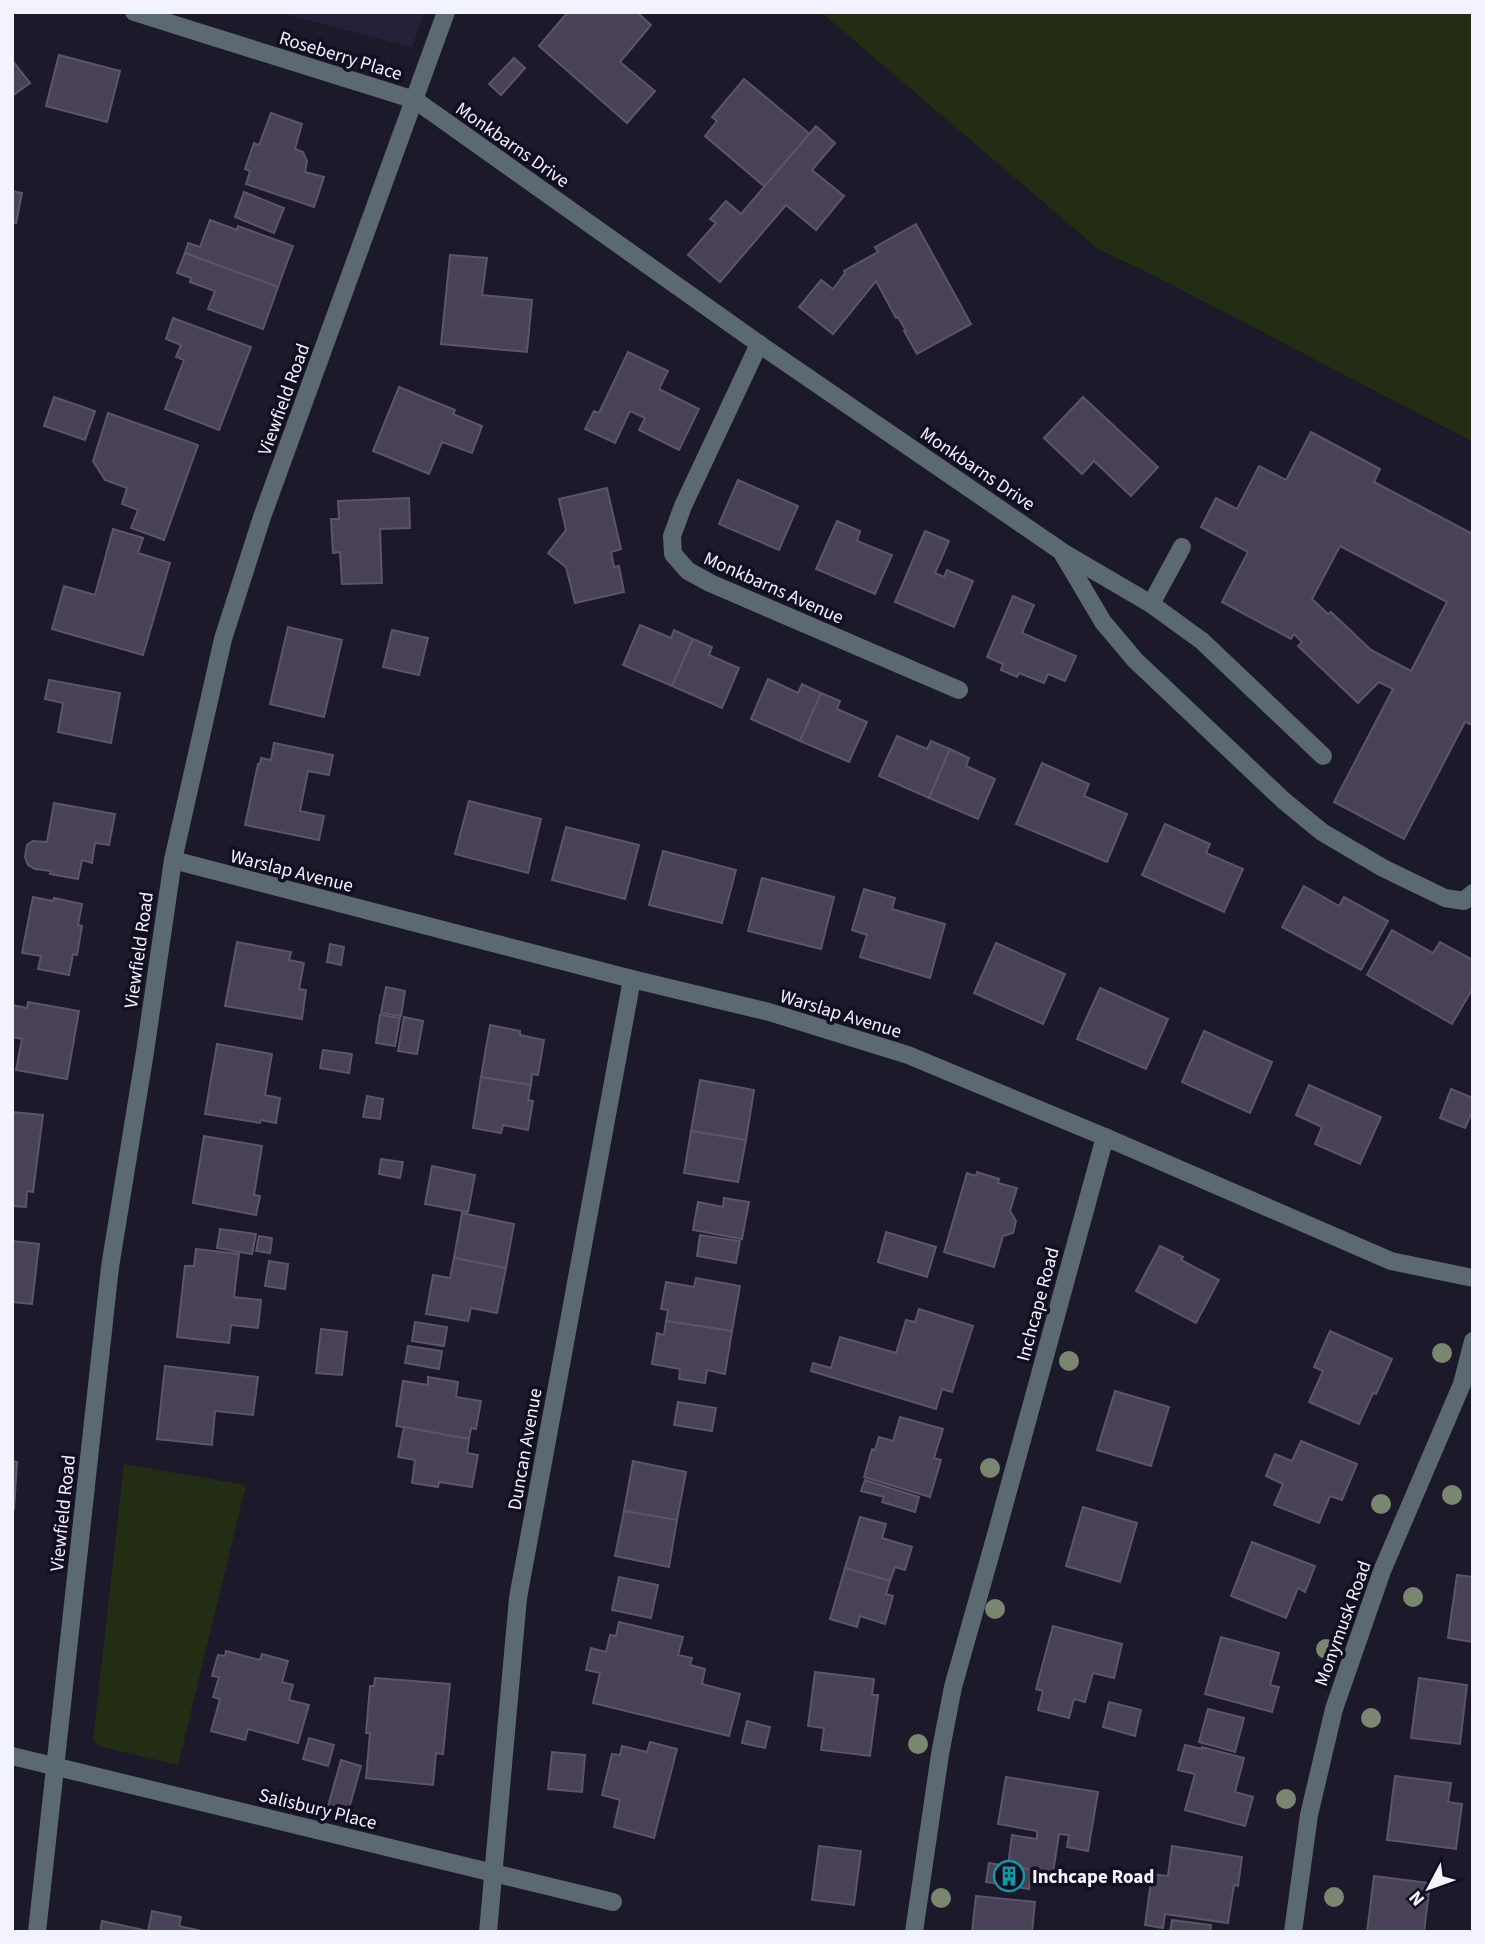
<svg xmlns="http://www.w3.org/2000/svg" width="1485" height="1944" viewBox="0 0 1485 1944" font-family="'Source Sans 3',sans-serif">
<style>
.built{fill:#242139}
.green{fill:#232d14}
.building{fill:#494256;stroke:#5c556a;stroke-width:2;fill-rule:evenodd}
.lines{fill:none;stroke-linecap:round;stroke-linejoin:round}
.minor{stroke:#5b6a70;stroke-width:18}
.tree{fill:#7b8670}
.labels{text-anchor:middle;stroke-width:7;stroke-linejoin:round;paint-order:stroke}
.street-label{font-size:19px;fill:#f3f2ff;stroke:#120f20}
.poi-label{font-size:19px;font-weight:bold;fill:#f3f2ff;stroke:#120f20;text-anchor:start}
</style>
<rect width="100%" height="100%" fill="#1b192a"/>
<path class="built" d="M275,12h149l-12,35z"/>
<g class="green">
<path d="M821,12h652v430l-320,-167 -55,-26z"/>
<path d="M124,1464l122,21 -68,280 -76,-18 -6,-2 -3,-5z"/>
</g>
<g class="building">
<path d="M568,12h69l14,13 -31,37 35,29 -28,32 -88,-77z"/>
<path d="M59,55l61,16 -13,51 -61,-16z"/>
<path d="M514,58l11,10 -24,27 -12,-11z"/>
<path d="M12,60l18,23 -18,13z"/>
<path d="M744,79l66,55 -45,53 -60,-51 12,-15 -5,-4z"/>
<path d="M271,113l31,11 -7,25 8,3 4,9 -2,11 19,5 -10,30 -68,-23 4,-13 -5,-2 9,-26 5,2z"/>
<path d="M816,126l19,17 -23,27 32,26 -28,34 -30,-25 -66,77 -32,-27 28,-32 -6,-4 16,-18 15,13z"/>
<path d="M12,191l10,2 -6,30 -4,-1z"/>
<path d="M244,192l40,16 -10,25 -39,-16z"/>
<path d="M210,220l27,10 1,-4 55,20 -15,41 -93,-34 3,-10 12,4z"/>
<path d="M916,224l55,100 -54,30 -13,-23h2l-8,-14 -2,1 -20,-37 -43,53 -34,-27 22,-27 12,9 12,-16 -1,-2 34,-19 -3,-5z"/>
<path d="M185,253l93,34 -15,42 -55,-20 7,-18 -25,-9 1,-4 -14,-5z"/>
<path d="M450,255l37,3 -5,37 50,5 -5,52 -86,-8z"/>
<path d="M173,318l78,29 -32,83 -54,-21 19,-49 -8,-3 5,-12 -15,-6z"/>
<path d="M628,352l40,19 -9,18 40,20 -20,41 -40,-20 6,-12 -15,-7 -15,32 -30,-14 9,-18 5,2z"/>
<path d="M399,387l56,23 -2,4 29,12 -10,27 -30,-11 -13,32 -56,-23z"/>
<path d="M54,397l41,14 -10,29 -41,-14z"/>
<path d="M1083,397l75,70 -27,29 -37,-35 -12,13 -38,-36z"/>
<path d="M108,413l90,32 -34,95 -33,-12 7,-18 -16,-6 5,-16 -22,-8 -12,-19z"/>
<path d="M1311,432l69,37 -6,13 99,52v191l-8,-3 -61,117 -70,-37 59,-113 -14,-7 -21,21 -60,-57 4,-4 -8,-8 -3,5 -69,-37 26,-50 -47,-25 15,-29 21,11 22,-43 27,14zM1340,546l107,56 -36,69 -40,-21 -40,-38 -3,2 -16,-15z"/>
<path d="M738,480l60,26 -19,44 -60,-26z"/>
<path d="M607,488l14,61 -10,3 3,15 5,-1 5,26 -49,11 -9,-36 -18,-14 18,-23 -7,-31z"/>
<path d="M409,498l1,30 -30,1 2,54 -40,1 -2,-32 -7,1 -2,-34h8l-1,-18z"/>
<path d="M837,521l23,10 -3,10 35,14 -17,39 -59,-25z"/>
<path d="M113,529l30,9 -5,15 32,10 -27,92 -91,-26 12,-43 31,9z"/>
<path d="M925,531l24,10 -14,32 9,4 3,-7 26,11 -19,46 -59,-25z"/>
<path d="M1013,596l21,9 -12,28 54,23 -11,25 -17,-7 -4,9 -25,-10 -2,4 -16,-7 2,-6 -16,-7z"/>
<path d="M640,625l31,13 3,-8 19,9 -21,47 -49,-21z"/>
<path d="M288,627l54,13 -18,77 -54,-13z"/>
<path d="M392,630l36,8 -9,37 -36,-8z"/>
<path d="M693,639l19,8 -3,8 30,13 -17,40 -50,-22z"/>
<path d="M768,679l30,14 4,-9 19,9 -21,48 -49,-22z"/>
<path d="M49,680l71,13 -9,50 -53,-11 5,-29 -18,-4z"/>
<path d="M821,693l19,8 -3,8 30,13 -18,40 -49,-21z"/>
<path d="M897,736l30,13 4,-8 19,8 -21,49 -50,-22z"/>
<path d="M274,743l59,12 -4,20 -21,-4 -8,40 24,5 -5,24 -74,-15 13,-61h2l1,-6 10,2z"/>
<path d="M950,749l19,9 -3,8 29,13 -17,40 -49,-21z"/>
<path d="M1042,763l47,21 -5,12 43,18 -20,48 -91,-38z"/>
<path d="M469,801l72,18 -13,54 -73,-19z"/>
<path d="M54,803l61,11 -6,31 -14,-2 -3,20 -10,-3 -4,19 -28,-5 1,-3 -16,-2 -7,-4 -3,-8 2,-12 6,-4 14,1z"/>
<path d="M1165,824l45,20 -4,9 37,16 -19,43 -82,-37z"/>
<path d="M566,827l73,18 -14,54 -73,-19z"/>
<path d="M663,851l73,19 -14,53 -73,-18z"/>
<path d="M762,878l72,19 -13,52 -73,-18z"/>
<path d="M1304,886l35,20 5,-9 44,24 -27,49 -79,-43z"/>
<path d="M864,889l31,9 -3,11 53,15 -15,54 -70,-21 7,-22 -15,-5z"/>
<path d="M33,897l20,4 1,-3 28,6 -4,21 4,1 -5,29 -4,-1 -4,21 -31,-6 3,-13 -19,-3z"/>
<path d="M1392,930l41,23 7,-11 33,18v28l-21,36 -85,-49z"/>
<path d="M237,942l54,10 -2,8 15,3 -5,26 7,1 -4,29 -77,-13z"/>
<path d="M996,943l69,31 -22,50 -69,-31z"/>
<path d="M330,944l14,3 -3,18 -14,-3z"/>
<path d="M386,987l19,4 -4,25 -20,-3z"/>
<path d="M1100,988l68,31 -22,50 -69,-30z"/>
<path d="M28,1002l51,9 -12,68 -51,-9 6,-31 -10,-2v-32l15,3z"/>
<path d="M380,1015l20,3 -5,28 -19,-3z"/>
<path d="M404,1017l19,4 -6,33 -19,-3z"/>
<path d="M490,1025l30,6v4l24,5 -6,35 -6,-1 -1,11 -50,-8z"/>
<path d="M1204,1031l68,31 -22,51 -68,-31z"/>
<path d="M217,1044l55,10 -7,41 15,3 -4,25 -15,-3 -1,3 -55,-9z"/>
<path d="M323,1050l29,4 -3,19 -29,-5z"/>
<path d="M481,1077l50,8 -3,15 5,1 -5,29 -25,-5 -2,8 -28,-5z"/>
<path d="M700,1080l54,10 -8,50 -55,-9z"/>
<path d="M1309,1085l72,32 -21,47 -45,-20 7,-17 -26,-12z"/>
<path d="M1451,1089l22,9v12l-8,18 -25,-10z"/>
<path d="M367,1096l16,3 -3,20 -17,-2z"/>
<path d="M12,1112l31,3 -10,77 -6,-1 -1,16 -14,-1z"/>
<path d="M691,1131l55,9 -8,42 -54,-9z"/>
<path d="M204,1136l58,10 -8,49 6,1 -4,19 -63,-12z"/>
<path d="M381,1159l22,3 -3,16 -21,-4z"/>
<path d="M432,1166l43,9 -7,37 -43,-8z"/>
<path d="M977,1172l22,7 -1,4 19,5 -7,23 6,10 -3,12 -10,3 -9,31 -50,-15 23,-79 9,3z"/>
<path d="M724,1198l25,4 -7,37 -49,-9 5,-28 25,5z"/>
<path d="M462,1213l52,11 -8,44 -52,-10z"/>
<path d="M220,1229l36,5 -4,20 -35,-6z"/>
<path d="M886,1232l50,15 -9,30 -49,-15z"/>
<path d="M700,1235l40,6 -4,22 -39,-7z"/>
<path d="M259,1236l13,2 -2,15 -14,-2z"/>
<path d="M12,1241l27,3 -7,60 -20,-2z"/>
<path d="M1160,1246l23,11 -2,3 38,20 -23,43 -60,-32z"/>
<path d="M196,1249l43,5 -5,43 27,3 -3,28 -27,-3 -2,18 -52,-6 8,-71h9z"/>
<path d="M454,1258l52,10 -9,45 -26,-5 -3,13 -42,-7 7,-39 17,3z"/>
<path d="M269,1261l19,3 -3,25 -20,-3z"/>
<path d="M696,1278l44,8 -8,45 -66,-10 2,-11 -7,-1 5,-27 28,5z"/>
<path d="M919,1309l54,17 -21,66 -10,-3 -6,20 -125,-38 2,-8 18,5 9,-31 56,16 10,-33 9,2z"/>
<path d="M666,1321l66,10 -7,43 -18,-4 -2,13 -26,-4 1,-10 -28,-5 5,-31 7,2z"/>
<path d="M415,1322l32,5 -3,19 -32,-5z"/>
<path d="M321,1329l26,3 -5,43 -26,-2z"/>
<path d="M1330,1331l62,28 -16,35 -3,-1 -14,31 -50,-22 14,-31 -9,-4z"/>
<path d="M408,1346l34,5 -3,18 -34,-6z"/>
<path d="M165,1366l93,11 -5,38 -38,-4 -3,34 -55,-6z"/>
<path d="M428,1377l30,5 -2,15 25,4 -5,28 -5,-1 -2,11 -73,-13 7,-45 25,4z"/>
<path d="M1115,1391l54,16 -18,59 -54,-16z"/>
<path d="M678,1402l38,6 -4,23 -38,-6z"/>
<path d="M900,1417l43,12 -9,29 7,2 -11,37 -66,-20 8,-28 3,1 4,-13 14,4z"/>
<path d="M404,1427l65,12 -2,14 11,2 -6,32 -33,-5 -1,5 -26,-4 3,-23 -17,-3z"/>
<path d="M1301,1441l56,23 -15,36 -12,-4 -11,27 -45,-18 9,-21 -17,-8 9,-22 17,7z"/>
<path d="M12,1461l5,1 -3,47h-2z"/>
<path d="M633,1461l53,11 -9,48 -53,-9z"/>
<path d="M865,1480l54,17 -4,15 -33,-10 2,-5 -23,-6z"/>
<path d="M1083,1507l54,16 -17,59 -54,-16z"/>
<path d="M624,1511l53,9 -8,47 -54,-11z"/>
<path d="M860,1517l26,7 -4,14 30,9 -7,23 -10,-3 -5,14 -45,-13z"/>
<path d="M1252,1542l63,24 -10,26 -7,-4 -12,30 -55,-22z"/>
<path d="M845,1568l45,13 -4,13 7,2 -8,28 -25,-8 -3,11 -27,-8z"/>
<path d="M1457,1575l16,2v65l-25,-4z"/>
<path d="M619,1577l39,8 -7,33 -39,-8z"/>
<path d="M619,1622l64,15 -5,18 14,3 -2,7 15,4 -3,15 38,10 -11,42 -136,-33 7,-30 -14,-3 5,-22 15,4 4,-17 6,1z"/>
<path d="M1053,1626l69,18 -8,34 -21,-5 -8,29 -11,-3 -5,19 -31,-8 5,-19 -7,-2z"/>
<path d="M1221,1637l58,16 -9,32 9,2 -7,25 -67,-18z"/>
<path d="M226,1651l34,9 2,-6 26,7 -6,21 11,3 -4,15 20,5 -11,38 -50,-14 -3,11 -34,-9 9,-32 -7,-2 6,-20 -7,-1 6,-21 7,1z"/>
<path d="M815,1672l59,7 -2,16h6l-8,61 -49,-6 3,-22 -16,-2z"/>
<path d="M375,1678l75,6 -7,70 -7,-1 -3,32 -67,-7 4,-45h-4l4,-47h4z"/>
<path d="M1419,1678l48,7 -7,59 -49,-6z"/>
<path d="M1109,1702l32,8 -6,26 -32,-9z"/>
<path d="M1208,1709l36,9 -9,34 -36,-10z"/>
<path d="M747,1721l23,6 -5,21 -23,-5z"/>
<path d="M309,1738l25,7 -6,21 -25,-7z"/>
<path d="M650,1742l27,7 -23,89 -40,-11 6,-27 -18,-5 10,-41 8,1 2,-9 25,6z"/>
<path d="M1185,1745l17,4v-2l42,11 -9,34 18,5 -8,29 -60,-16 10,-36 -17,-4z"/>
<path d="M552,1752l33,3 -3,37 -34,-3z"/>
<path d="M341,1760l20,6 -13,46 -20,-6z"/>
<path d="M1395,1776l56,7 -3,19 14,2 -6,45 -69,-9z"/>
<path d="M1006,1777l92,15 -10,59 -21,-4 2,-12 -10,-1 -6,39 -45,-7 4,-31 25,4v-8l-39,-7z"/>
<path d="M819,1846l42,5 -7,54 -42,-5z"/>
<path d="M1172,1846l70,11 -4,29 -4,-1 -6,38 -63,-9 -2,14 -18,-3 7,-51 16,2z"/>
<path d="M989,1863l43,7 -3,19 -43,-7z"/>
<path d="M1374,1876l56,7 -6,49h-57z"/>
<path d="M976,1896l59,6 -3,30h-60z"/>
<path d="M152,1911l29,6 -2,9 27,6h-106l2,-11 46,10z"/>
<path d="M1172,1920l39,5 -1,7h-40z"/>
</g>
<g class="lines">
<g class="minor">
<path d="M134,12l281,88 344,244 302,207 42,71 32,38 148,140 39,32 61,36 62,30 19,3 9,-8"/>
<path d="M759,344l-76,162 -11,30 1,18 15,17 22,12 249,107"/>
<path d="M1064,553l87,51 51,37 121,115"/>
<path d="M1151,604l31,-57"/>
<path d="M173,860l459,119 137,33 139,43 197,82 286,124 82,17"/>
<path d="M12,1756l601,146"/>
<path d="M37,1932l73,-665 35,-215 28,-192 50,-221 39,-122 184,-505"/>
<path d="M488,1932l30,-334 114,-619"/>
<path d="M914,1932l26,-178 13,-67 44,-156 108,-394"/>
<path d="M1293,1932l16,-117 25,-106 48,-138 80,-187 11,-43"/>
</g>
</g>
<g class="tree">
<circle cx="1442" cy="1353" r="10"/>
<circle cx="1069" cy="1361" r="10"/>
<circle cx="990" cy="1468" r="10"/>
<circle cx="1452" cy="1495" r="10"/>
<circle cx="1381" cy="1504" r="10"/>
<circle cx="1413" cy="1597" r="10"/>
<circle cx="995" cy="1609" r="10"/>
<circle cx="1326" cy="1649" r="10"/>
<circle cx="1371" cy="1718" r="10"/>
<circle cx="918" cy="1744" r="10"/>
<circle cx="1286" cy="1799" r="10"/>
<circle cx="1334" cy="1897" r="10"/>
<circle cx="941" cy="1898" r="10"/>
</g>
<defs>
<g id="building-ring" transform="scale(1.575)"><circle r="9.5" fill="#120f20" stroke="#0f9aa8" stroke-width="1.5"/><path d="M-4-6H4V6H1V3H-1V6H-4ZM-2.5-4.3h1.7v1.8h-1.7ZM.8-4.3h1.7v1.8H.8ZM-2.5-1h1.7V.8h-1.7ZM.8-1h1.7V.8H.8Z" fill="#0f9aa8"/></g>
</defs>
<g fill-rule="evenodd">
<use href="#building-ring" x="1009" y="1876"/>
</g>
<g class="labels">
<g class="street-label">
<text transform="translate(341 55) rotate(17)" y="7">Roseberry Place</text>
<text transform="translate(513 144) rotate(35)" y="7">Monkbarns Drive</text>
<text transform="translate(283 399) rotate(-70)" y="7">Viewfield Road</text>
<text transform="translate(978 468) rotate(34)" y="7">Monkbarns Drive</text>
<text transform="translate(774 587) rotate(24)" y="7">Monkbarns Avenue</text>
<text transform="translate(292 870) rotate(14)" y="7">Warslap Avenue</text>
<text transform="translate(138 950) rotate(-82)" y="7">Viewfield Road</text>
<text transform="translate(841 1013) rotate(17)" y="7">Warslap Avenue</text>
<text transform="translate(1037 1304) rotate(-75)" y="7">Inchcape Road</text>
<text transform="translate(524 1449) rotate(-80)" y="7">Duncan Avenue</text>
<text transform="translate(62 1513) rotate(-84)" y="7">Viewfield Road</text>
<text transform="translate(1342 1623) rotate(-70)" y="7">Monymusk Road</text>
<text transform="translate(318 1808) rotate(14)" y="7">Salisbury Place</text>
</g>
<g class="poi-label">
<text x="1032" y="1883">Inchcape Road</text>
</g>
</g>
<rect width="1485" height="1944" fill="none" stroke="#f3f2ff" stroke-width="28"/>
<g transform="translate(1429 1888) rotate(229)" stroke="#120f20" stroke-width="5" paint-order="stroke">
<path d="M0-5L12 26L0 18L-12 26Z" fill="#f3f2ff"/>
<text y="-10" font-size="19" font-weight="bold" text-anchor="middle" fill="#f3f2ff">N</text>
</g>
</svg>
